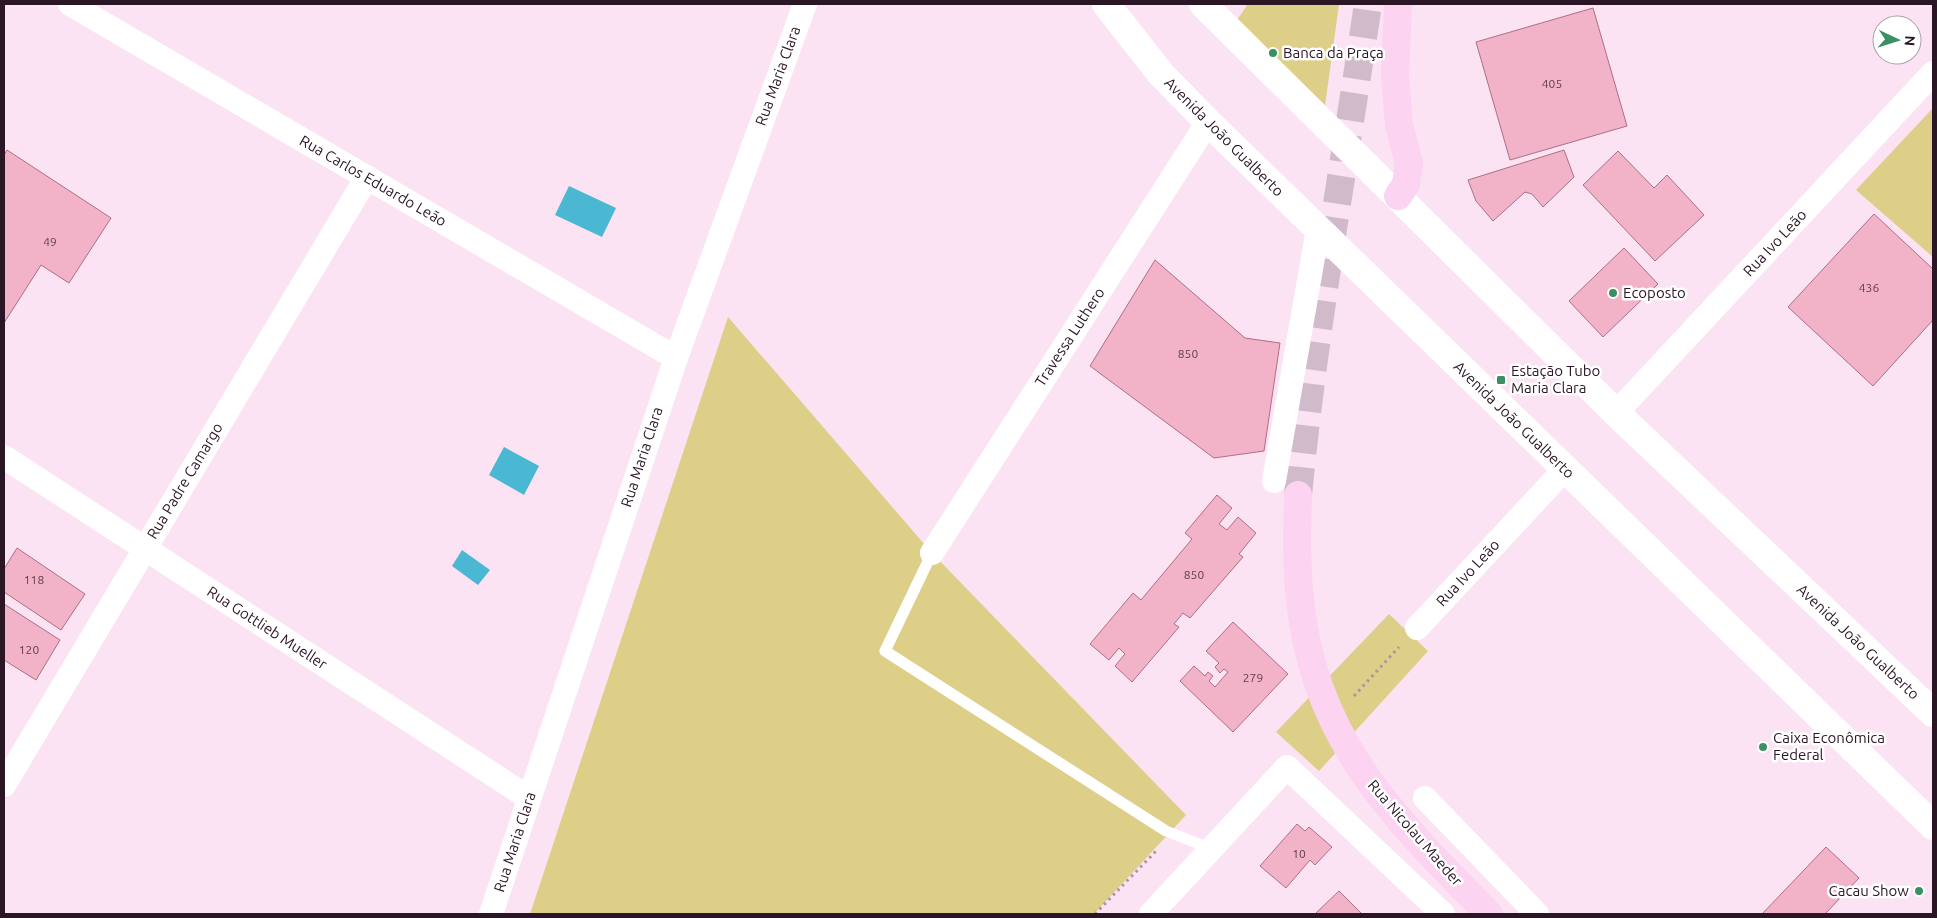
<svg xmlns="http://www.w3.org/2000/svg" width="1937" height="918" viewBox="0 0 1937 918" font-family="Ubuntu,sans-serif">
<style>
.green{fill:#ddce88}
.water{fill:#4ab7d3}
.building{fill:#f2b2c7;stroke:#ad6f84}
.lines{fill:none;stroke-linecap:round;stroke-linejoin:round}
.primary-tunnel{stroke:#d1baca;stroke-width:28;stroke-dasharray:28 14;stroke-linecap:butt}
.path{stroke:#ab94a4;stroke-width:3;stroke-dasharray:2.5 4;stroke-linecap:butt}
.lane{stroke:#fff;stroke-width:11}
.street{stroke:#fff;stroke-width:24}
.secondary{stroke:#fff;stroke-width:28}
.primary{stroke:#fcd3f0;stroke-width:28}
.poi-dot{fill:#3a8f63;stroke:#fff;stroke-width:2}
.labels{text-anchor:middle;stroke-width:5;stroke-linejoin:round;paint-order:stroke}
.number-label{font-size:12px;fill:#5c3d4e}
.poi-label{font-size:15px;fill:#2a1625;stroke:#fff;text-anchor:start}
.street-label{font-size:15px;fill:#2a1625;stroke:#fff}
</style>
<rect width="100%" height="100%" fill="#fbe3f3"/>
<g class="green">
<path d="M1248,4h91l-15,109 -87,-93z"/>
<path d="M1933,108v149l-77,-67z"/>
<path d="M728,317l204,236 254,262 -92,99h-564z"/>
<path d="M1389,614l39,37 -109,120 -43,-39z"/>
</g>
<g class="water">
<path d="M569,186l47,22 -14,29 -47,-22z"/>
<path d="M504,447l35,19 -15,29 -35,-20z"/>
<path d="M462,550l28,20 -12,15 -26,-19z"/>
</g>
<g class="building">
<path d="M1593,8l34,118 -117,34 -34,-118z"/>
<path d="M7,150l104,68 -42,65 -28,-18 -37,58v-168z"/>
<path d="M1564,150l10,27 -31,30 -11,-13 -7,-2 -32,29 -17,-20 -8,-21z"/>
<path d="M1618,151l36,37 13,-13 37,40 -49,46 -72,-76z"/>
<path d="M1874,214l59,55v51l-60,66 -85,-79z"/>
<path d="M1624,248l34,36 -55,53 -34,-36z"/>
<path d="M1155,260l90,78 35,5 -16,108 -50,7 -124,-92z"/>
<path d="M1217,495l15,13 -13,16 8,6 11,-13 18,16 -17,21 4,3 -53,61 -7,-5 -9,11 5,3 -47,55 -17,-16 10,-12 -6,-6 -10,12 -19,-16 43,-51 8,7 51,-61 -7,-6z"/>
<path d="M17,548l68,46 -24,36 -57,-38v-23z"/>
<path d="M4,604l56,36 -24,40 -32,-20z"/>
<path d="M1233,622l55,52 -55,58 -53,-51 14,-15 11,10 3,-4 5,4 -4,5 6,6 13,-15 -4,-3 -4,4 -5,-6 4,-4 -13,-12z"/>
<path d="M1297,824l8,7 4,-4 23,20 -17,18 -5,-5 -24,28 -26,-22z"/>
<path d="M1826,847l33,31 -34,36h-63z"/>
<path d="M1339,891l23,23h-47z"/>
</g>
<g class="lines">
<path class="primary-tunnel" d="M1298,495c16,-165 46,-328 70,-491"/>
<g class="path">
<path d="M1354,696l45,-49"/>
<path d="M1095,914l63,-65"/>
</g>
<path class="lane" d="M932,553l-47,98 281,180 46,18"/>
<g class="street">
<path d="M70,4l606,354"/>
<path d="M1616,413l317,-340"/>
<path d="M4,457l525,341"/>
<path d="M1274,481l44,-252"/>
<path d="M932,553l276,-431"/>
<path d="M1417,628l148,-159"/>
<path d="M4,785l363,-608"/>
<path d="M1425,798l112,116"/>
<path d="M491,914l185,-556 129,-354"/>
<path d="M1151,914l136,-147 156,147"/>
</g>
<g class="secondary">
<path d="M1106,4l55,70 47,48 725,704"/>
<path d="M1203,4l413,409 317,300"/>
</g>
<g class="primary">
<path d="M1398,196l8,-12 3,-20 -10,-39 -4,-50 3,-71"/>
<path d="M1298,495c-1,31 -2,63 1,95 12,147 92,225 190,324"/>
</g>
</g>
<g class="poi-dot">
<circle cx="1273" cy="53" r="5"/>
<circle cx="1613" cy="293" r="5"/>
<rect x="1496" y="375" width="10" height="10" rx="2.5"/>
<circle cx="1763" cy="747" r="5"/>
<circle cx="1919" cy="891" r="5"/>
</g>
<g class="labels">
<g class="number-label">
<text x="1552" y="88">405</text>
<text x="50" y="246">49</text>
<text x="1869" y="292">436</text>
<text x="1188" y="358">850</text>
<text x="1194" y="579">850</text>
<text x="34" y="584">118</text>
<text x="29" y="654">120</text>
<text x="1253" y="682">279</text>
<text x="1299" y="858">10</text>
</g>
<g class="poi-label">
<text x="1283" y="58">Banca da Praça</text>
<text x="1623" y="298">Ecoposto</text>
<text x="1511" y="376">Estação Tubo<tspan x="1511" dy="17">Maria Clara</tspan></text>
<text x="1773" y="743">Caixa Econômica<tspan x="1773" dy="17">Federal</tspan></text>
<text x="1909" y="896" text-anchor="end">Cacau Show</text>
</g>
<g class="street-label">
<text transform="translate(778 76) rotate(-70)" y="5">Rua Maria Clara</text>
<text transform="translate(1224 137) rotate(45)" y="5">Avenida João Gualberto</text>
<text transform="translate(373 181) rotate(30)" y="5">Rua Carlos Eduardo Leão</text>
<text transform="translate(1775 243) rotate(-47)" y="5">Rua Ivo Leão</text>
<text transform="translate(1070 337) rotate(-57)" y="5">Travessa Luthero</text>
<text transform="translate(1514 420) rotate(44)" y="5">Avenida João Gualberto</text>
<text transform="translate(642 457) rotate(-72)" y="5">Rua Maria Clara</text>
<text transform="translate(185 481) rotate(-59)" y="5">Rua Padre Camargo</text>
<text transform="translate(1468 573) rotate(-47)" y="5">Rua Ivo Leão</text>
<text transform="translate(267 628) rotate(33)" y="5">Rua Gottlieb Mueller</text>
<text transform="translate(1858 642) rotate(43)" y="5">Avenida João Gualberto</text>
<text transform="translate(1415 833) rotate(49)" y="5">Rua Nicolau Maeder</text>
<text transform="translate(515 842) rotate(-72)" y="5">Rua Maria Clara</text>
</g>
</g>
<rect width="1937" height="918" fill="none" stroke="#2a1625" stroke-width="10"/>
<g transform="translate(1897 40) rotate(94)"><circle r="24" fill="#ffffff" stroke="#aaa2a8"/>
<path d="M0-4L9 19L0 12L-9 19Z" fill="#3a8f63"/>
<text y="-8" font-size="14" font-weight="bold" text-anchor="middle" fill="#2a1625">N</text>
</g>
</svg>
